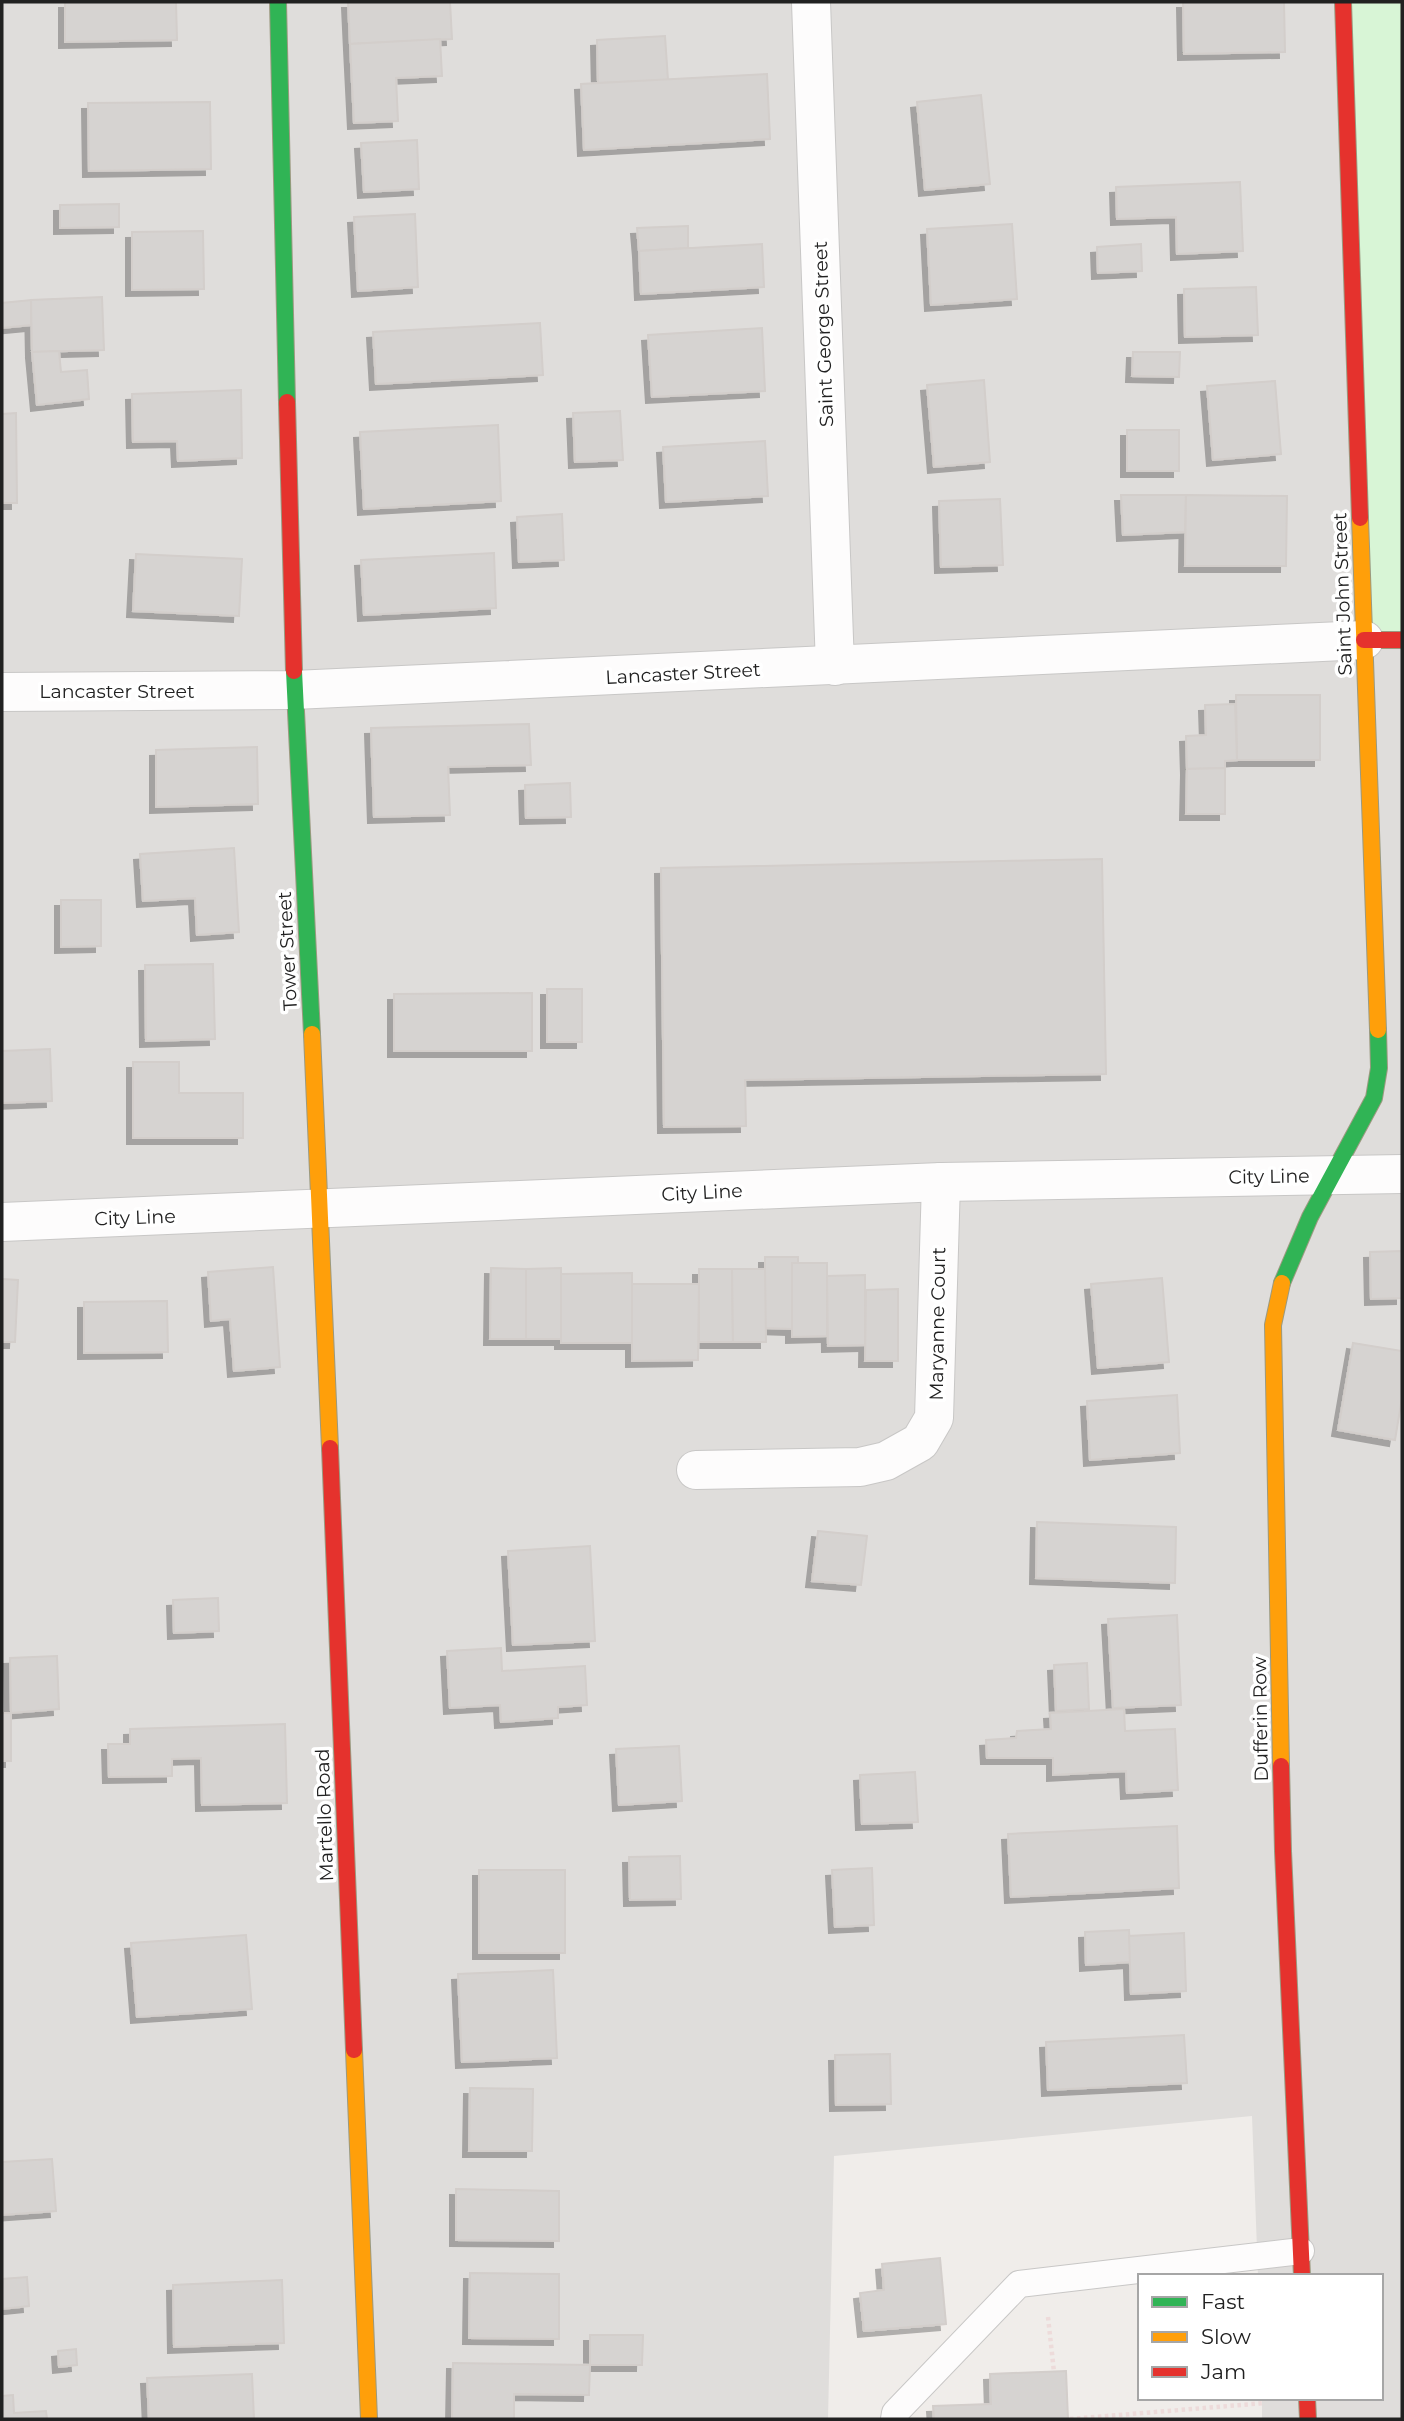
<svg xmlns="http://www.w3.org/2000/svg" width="1404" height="2421" viewBox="0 0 1404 2421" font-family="Montserrat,sans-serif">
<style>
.residential{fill:#dfdddb}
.park{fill:#d8f5d6}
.building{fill:#d6d3d1;stroke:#d3cecb;stroke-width:2;filter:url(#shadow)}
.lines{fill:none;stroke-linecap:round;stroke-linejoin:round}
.lane-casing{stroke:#c8c7c6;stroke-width:28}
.street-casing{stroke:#c8c7c6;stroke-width:40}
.fast-casing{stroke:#9b9a80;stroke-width:18}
.slow-casing{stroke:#9b9a80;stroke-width:18}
.jam-casing{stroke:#9b9a80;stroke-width:18}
.path{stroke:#eddbda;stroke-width:4.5;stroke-dasharray:3.5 3.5;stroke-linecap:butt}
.lane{stroke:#fdfcfc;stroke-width:26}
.street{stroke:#fdfcfc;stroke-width:38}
.fast{stroke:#30b455;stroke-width:16}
.slow{stroke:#ff9f0a;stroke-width:16}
.jam{stroke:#e5322d;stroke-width:16}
.labels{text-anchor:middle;stroke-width:7;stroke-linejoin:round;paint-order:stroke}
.street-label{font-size:19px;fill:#212121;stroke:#fff}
</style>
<defs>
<filter id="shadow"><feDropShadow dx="-6" dy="6" stdDeviation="0" flood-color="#0004"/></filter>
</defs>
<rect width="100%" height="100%" fill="#f0edea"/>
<path class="residential" d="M2,2h1400v2417h-140v-21h119v-122h-123l-6,-160 -418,40 -6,263h-826z"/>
<path class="park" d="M1343,2h59v638h-38z"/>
<g class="building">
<path d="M65,2h111l1,38 -112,2z"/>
<path d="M348,2h102l2,37 -102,5z"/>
<path d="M1183,2h101l1,50 -101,2z"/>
<path d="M665,36l3,44 -70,3 -1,-43z"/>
<path d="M440,39l2,37 -46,2 2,43 -44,2 -4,-79z"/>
<path d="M767,74l3,65 -186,11 -3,-66z"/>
<path d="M981,95l9,89 -65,6 -8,-88z"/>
<path d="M210,102l1,67 -122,2 -1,-68z"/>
<path d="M417,140l2,49 -55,3 -3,-49z"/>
<path d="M1240,182l3,69 -66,3 -1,-37 -59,2 -1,-32z"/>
<path d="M119,204v23l-59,1v-23z"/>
<path d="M415,214l3,73 -60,4 -4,-74z"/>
<path d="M1012,224l5,75 -86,6 -4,-76z"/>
<path d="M688,226v22l-49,3 -2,-23z"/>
<path d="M203,231l1,58 -72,1v-58z"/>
<path d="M762,244l2,43 -123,7 -2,-43z"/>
<path d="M1141,244l1,27 -44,2 -1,-26z"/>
<path d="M1256,287l2,48 -73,2 -1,-48z"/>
<path d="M102,297l2,53 -72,2 -1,-52z"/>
<path d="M31,300v25l-29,3v-25z"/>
<path d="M540,323l3,52 -167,9 -3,-52z"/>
<path d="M762,328l3,63 -113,6 -4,-62z"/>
<path d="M59,351l2,21 26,-2 2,29 -52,6 -5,-53z"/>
<path d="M1133,352h47l-1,25 -47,-1z"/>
<path d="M984,380l6,82 -56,5 -7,-82z"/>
<path d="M1275,381l6,73 -68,6 -6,-74z"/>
<path d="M241,390l1,68 -64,3 -1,-20 -44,1 -1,-48z"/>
<path d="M620,411l3,49 -48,2 -2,-49z"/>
<path d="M16,413l1,90h-15v-89z"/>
<path d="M498,425l3,76 -137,8 -4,-77z"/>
<rect x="1127" y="430" width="52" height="41"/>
<path d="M765,441l3,55 -102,6 -3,-55z"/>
<path d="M1121,495h65l-1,37 -62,3z"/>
<path d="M1186,495l101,1 -1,70h-101z"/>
<path d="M1000,499l3,66 -62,2 -2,-66z"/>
<path d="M562,514l2,46 -45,2 -2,-45z"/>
<path d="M494,553l2,55 -132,7 -3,-55z"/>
<path d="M136,554l106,5 -3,57 -106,-5z"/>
<path d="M1236,695h84v65h-83z"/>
<path d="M1235,704l2,56 -12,1v7l-38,1 -1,-33 20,-1 -1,-30z"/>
<path d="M529,724l2,41 -83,2 2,48 -76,2 -3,-89z"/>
<path d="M257,747l1,57 -102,3v-57z"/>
<path d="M1225,768v46h-39l1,-45z"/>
<path d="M570,783l1,34 -45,1 -1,-33z"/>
<path d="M234,848l5,84 -42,3 -2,-37 -52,3 -3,-47z"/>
<path d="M1102,859l4,215 -361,6 1,46 -82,1 -3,-259z"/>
<path d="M61,900h40v46l-40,1z"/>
<path d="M213,964l2,75 -69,2 -1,-76z"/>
<rect x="547" y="989" width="35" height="53"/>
<path d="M532,993v58h-138v-57z"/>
<path d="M50,1049l2,52 -50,2v-52z"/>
<path d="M133,1062h46v31h64v45h-110z"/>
<path d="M1402,1251v47l-31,1 -1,-47z"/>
<path d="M765,1257h33v6h-6v66l-27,-1z"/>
<path d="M792,1263h35v73l-35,1z"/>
<path d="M273,1267l7,100 -46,4 -4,-52 -19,2 -3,-49z"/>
<path d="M491,1268l35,1v70h-36z"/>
<path d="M561,1268v71h-35v-70z"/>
<path d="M699,1269h33l1,73h-34z"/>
<path d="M732,1269h33l1,73h-33z"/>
<path d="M632,1273v70h-71v-69z"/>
<path d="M865,1275v70l-37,1 -1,-70z"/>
<path d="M1162,1278l7,84 -71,6 -7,-84z"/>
<path d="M2,1279l16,1 -3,62h-13z"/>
<path d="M632,1284h67l-1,76 -66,1z"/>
<path d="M898,1289v72h-33l1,-71z"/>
<path d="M167,1301l1,51 -84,1v-51z"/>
<path d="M1353,1343l49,8v47l-7,42 -57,-10z"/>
<path d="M1177,1395l3,58 -90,7 -3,-59z"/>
<path d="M1037,1522l139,5 -1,56 -139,-5z"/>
<path d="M818,1531l49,5 -6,49 -49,-4z"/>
<path d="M590,1546l5,95 -82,4 -5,-94z"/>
<path d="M218,1598l1,33 -45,2 -1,-33z"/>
<path d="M1177,1615l4,90 -68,3 -5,-89z"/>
<path d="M501,1648l1,23 83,-5 2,39 -29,2v11l-57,4 -1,-17 -50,3 -3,-57z"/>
<path d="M57,1656l2,53 -48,4 -1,-55z"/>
<path d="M1087,1663l2,46 -33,2 -2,-46z"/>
<path d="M1124,1709l1,22 50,-2 3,61 -51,3 -1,-22 -73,4v-17h-66l-1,-18 30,-2 1,-7 34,-2 -1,-16z"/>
<rect x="2" y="1713" width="9" height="48"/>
<path d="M285,1724l2,79 -85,2 -1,-47 -29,1v17l-63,1 -1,-33h22v-15z"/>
<path d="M679,1746l3,55 -63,4 -3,-56z"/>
<path d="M915,1772l3,50 -56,2 -2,-49z"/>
<path d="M1177,1826l2,62 -168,9 -3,-63z"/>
<path d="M680,1856l1,43 -51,1 -1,-43z"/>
<path d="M872,1868l2,57 -39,2 -3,-57z"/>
<rect x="479" y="1870" width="86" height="83"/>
<path d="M1129,1930l2,32 -45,3 -1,-33z"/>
<path d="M1184,1933l2,58 -55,3 -2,-58z"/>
<path d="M246,1935l6,74 -115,8 -6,-74z"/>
<path d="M553,1970l4,88 -95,4 -4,-88z"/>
<path d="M1184,2035l3,48 -139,7 -2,-48z"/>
<path d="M890,2054l1,50 -55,1 -1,-50z"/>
<path d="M470,2088l63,1 -1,62h-63z"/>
<path d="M52,2159l4,52 -54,4v-53z"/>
<path d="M456,2189l103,2v50l-103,-1z"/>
<path d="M940,2258l6,66 -82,7 -4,-38 24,-3 -2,-26z"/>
<path d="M470,2273l89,1v65l-90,-1z"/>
<path d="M27,2277l2,29 -27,3v-30z"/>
<path d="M282,2280l2,63 -110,4 -1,-62z"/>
<path d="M590,2335h53l-1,30h-52z"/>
<path d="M76,2349l1,16 -18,2 -1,-16z"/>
<path d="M453,2363l137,2 -1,30 -75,-1v25h-62z"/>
<path d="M1066,2371l2,48h-134l-1,-13 58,-2 -1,-30z"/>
<path d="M252,2374l2,45h-105l-2,-41z"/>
<path d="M13,2395l1,18 32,-2 1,8h-45v-23z"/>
</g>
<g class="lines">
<g class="lane-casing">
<path id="lane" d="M894,2419l1,-6 124,-129 282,-33"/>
</g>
<g class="street-casing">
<g id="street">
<path d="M811,2l24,664"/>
<path d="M2,692l292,-2 1070,-50"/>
<path d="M2,1222l939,-40 461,-8"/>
<path d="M696,1470l164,-3 26,-6 34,-19 14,-24 7,-236"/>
</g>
</g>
<g class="fast-casing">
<g id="fast">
<path d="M278,2l9,400"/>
<path d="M294,671l18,363"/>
<path d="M1282,1283l28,-66 64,-119 5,-30 -1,-38"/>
</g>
</g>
<g class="slow-casing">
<g id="slow">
<path d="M1360,518l18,512"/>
<path d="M312,1034l18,414"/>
<path d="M1281,1766l-8,-441 9,-42"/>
<path d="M354,2050l15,369"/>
</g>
</g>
<g class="jam-casing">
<g id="jam">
<path d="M1343,2l17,516"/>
<path d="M287,402l7,269"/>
<path d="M1364,640h38"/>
<path d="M330,1448l24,602"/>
<path d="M1281,1766l2,85 19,425"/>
<path d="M1307,2398l1,21"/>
</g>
</g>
<g class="path">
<path d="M1048,2317l6,55"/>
<path d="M1070,2419l195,-16"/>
</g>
<use href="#lane" class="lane"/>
<use href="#street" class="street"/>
<use href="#fast" class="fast"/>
<use href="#slow" class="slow"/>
<use href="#jam" class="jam"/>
</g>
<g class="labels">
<g class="street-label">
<text transform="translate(823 334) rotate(-92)" y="7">Saint George Street</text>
<text transform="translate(1342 594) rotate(-92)" y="7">Saint John Street</text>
<text transform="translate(683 673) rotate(-3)" y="7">Lancaster Street</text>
<text x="117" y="698">Lancaster Street</text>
<text transform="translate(287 951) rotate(-93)" y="7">Tower Street</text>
<text transform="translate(1269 1176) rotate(-1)" y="7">City Line</text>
<text transform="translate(702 1192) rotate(-3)" y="7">City Line</text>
<text transform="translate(135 1217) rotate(-2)" y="7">City Line</text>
<text transform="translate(937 1324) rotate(-89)" y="7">Maryanne Court</text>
<text transform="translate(1260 1719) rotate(-91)" y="7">Dufferin Row</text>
<text transform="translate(324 1815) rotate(-92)" y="7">Martello Road</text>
</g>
</g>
<rect width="1404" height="2421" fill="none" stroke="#212121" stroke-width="7"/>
<rect x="1138" y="2274" width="245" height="126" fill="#ffffff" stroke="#a6a6a6" stroke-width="2"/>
<rect x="1152" y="2297" width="35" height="10" fill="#30b455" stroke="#a6a6a6" stroke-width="2"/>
<text x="1201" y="2309" font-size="21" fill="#212121">Fast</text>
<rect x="1152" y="2332" width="35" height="10" fill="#ff9f0a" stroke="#a6a6a6" stroke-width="2"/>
<text x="1201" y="2344" font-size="21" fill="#212121">Slow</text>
<rect x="1152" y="2367" width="35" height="10" fill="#e5322d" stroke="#a6a6a6" stroke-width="2"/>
<text x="1201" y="2379" font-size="21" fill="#212121">Jam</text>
</svg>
